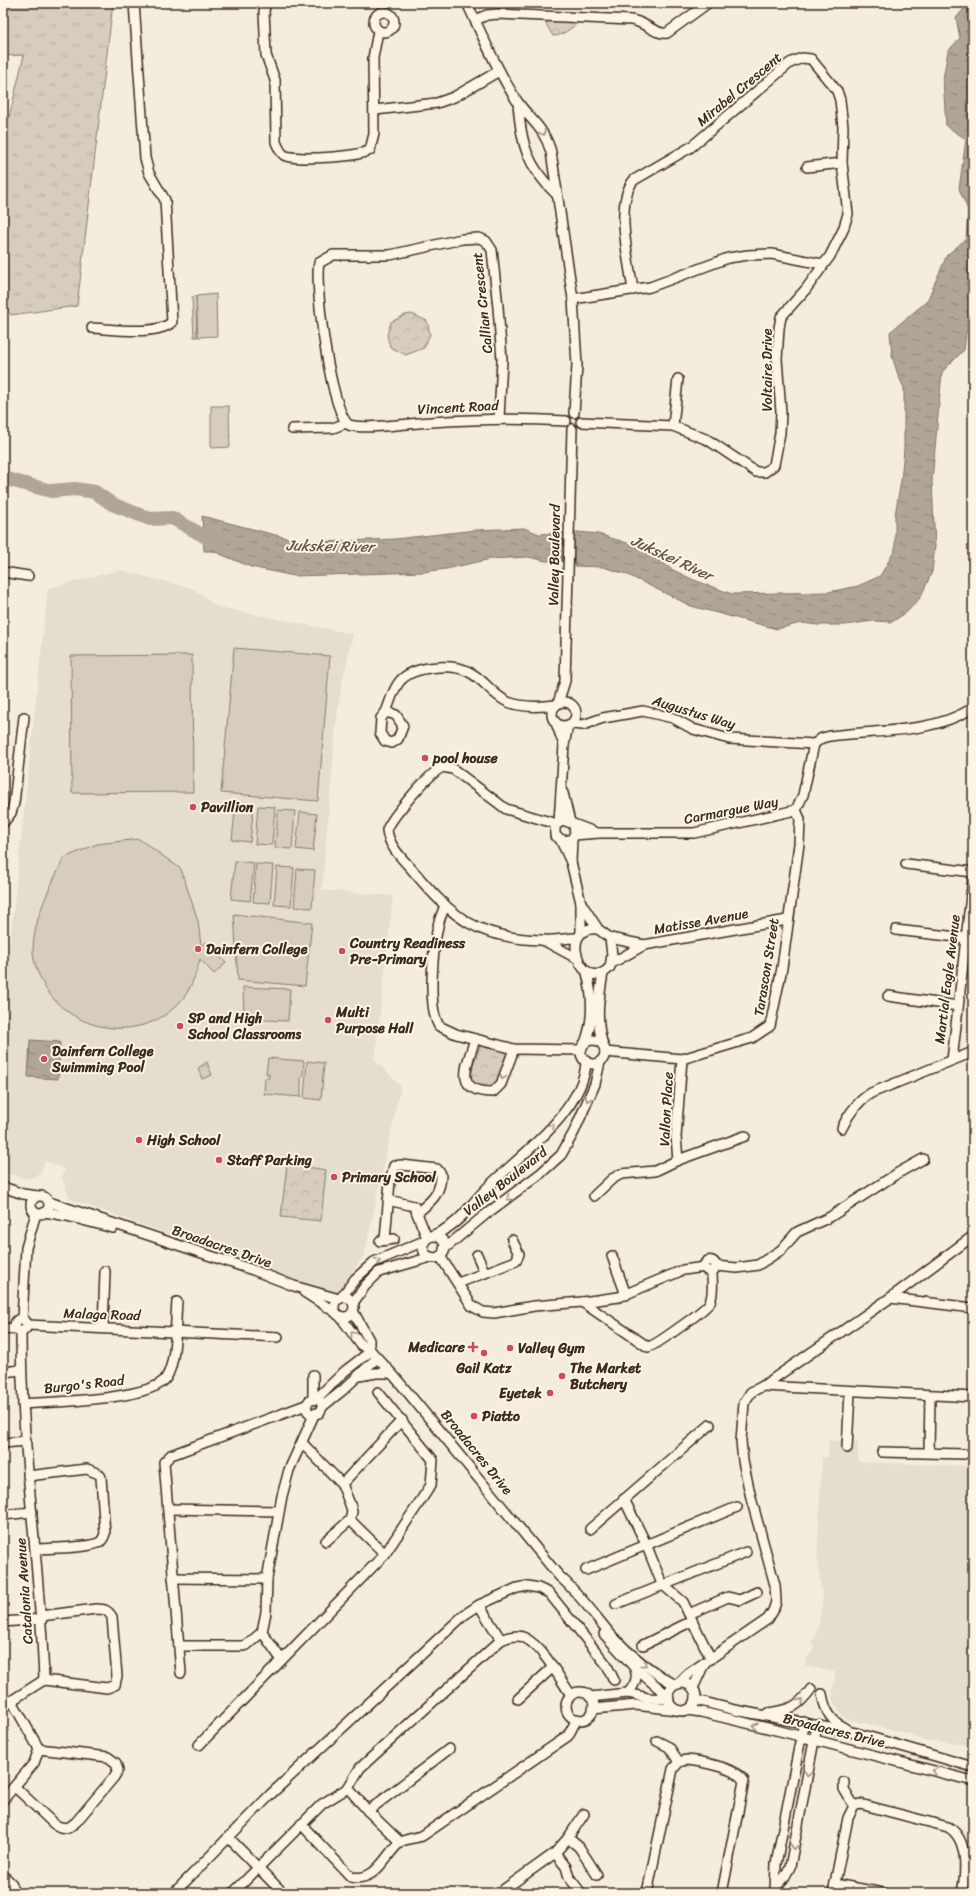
<svg xmlns="http://www.w3.org/2000/svg" width="976" height="1896" viewBox="0 0 976 1896" font-family="Sriracha,sans-serif">
<style>
.built{fill:#e5ddce}
.grass{fill:url(#grass-tufts);stroke:#887c6e}
.park{fill:url(#park-crowns);stroke:#887c6e}
.pitch{fill:#d6cdbd;stroke:#887c6e}
.water{fill:url(#water-ripples);stroke:#817466}
.lines{fill:none;stroke-linecap:round;stroke-linejoin:round}
.river{stroke:#b0a596;stroke-width:14}
.minor-casing{stroke:#3b2a1e;stroke-width:12}
.minor{stroke:#fcf5e5;stroke-width:9}
.oneway{stroke:#9c9082}
.poi-dot{fill:#d1495b;stroke:#fcf5e5;stroke-width:1.5}
.labels{text-anchor:middle;stroke-width:4;stroke-linejoin:round;paint-order:stroke}
.street-label{font-size:14px;fill:#3b2a1e;stroke:#fcf5e5}
.poi-label{font-size:14px;font-weight:bold;fill:#3b2a1e;stroke:#fcf5e5;text-anchor:start}
.water-label{font-size:15px;font-style:italic;fill:#645548;stroke:#fcf5e5}
</style>
<defs>
<pattern id="grass-tufts" width="24" height="20" patternUnits="userSpaceOnUse"><rect width="24" height="20" fill="#d6cdbd"/><path d="M3 7l-1-3M5 7V3M7 7l1-3M15 17l-1-3M17 17v-4M19 17l1-3" fill="none" stroke="#b9b0a2"/></pattern>
<pattern id="park-crowns" width="20" height="18" patternUnits="userSpaceOnUse"><rect width="20" height="18" fill="#d6cdbd"/><path d="M2 6a3 3 0 1 1 6 0M12 15a3 3 0 1 1 6 0" fill="none" stroke="#b9b0a2"/></pattern>
<pattern id="water-ripples" width="26" height="14" patternUnits="userSpaceOnUse"><rect width="26" height="14" fill="#b0a596"/><path d="M2 4q2-2 4 0t4 0M15 11q2-2 4 0t4 0" fill="none" stroke="#90877a"/></pattern>
</defs>
<rect width="100%" height="100%" fill="#f4eddd"/>
<filter id="ink" filterUnits="userSpaceOnUse"><feTurbulence type="fractalNoise" baseFrequency=".025" numOctaves="2"/><feDisplacementMap in="SourceGraphic" scale="8" xChannelSelector="R" yChannelSelector="G"/><feConvolveMatrix kernelMatrix="1 2 1 2 8 2 1 2 1" color-interpolation-filters="sRGB"/></filter>
<g filter="url(#ink)">
<g class="built">
<path d="M120,570l74,19 23,18 136,27 -12,54 -5,37 -14,165 71,6 -18,164 26,26 -37,170 -28,38 -266,-95 -8,-21 3,-9 -20,-8 -5,13 -12,5 -25,-7v-165l45,-419z"/>
<path d="M840,1438h7v3h11v21l115,4v279l-51,-5 -12,-6 -65,-15 -13,-20 3,-27 -30,-6 2,-8 7,-9 -3,-8 3,-1 4,-12 5,-29 -6,-38 5,-104h6l1,-17 11,1z"/>
</g>
<path class="grass" d="M3,3h110l-36,303 -66,9 -8,-14v-158l21,-88 -21,1z"/>
<g class="park">
<path d="M546,14l33,8c-8,6 -16,14 -26,14l-7,-12z"/>
<path d="M412,314l15,7 3,13 -6,14 -18,7 -16,-8 -3,-12 4,-13 14,-7z"/>
<path d="M481,1044l29,9 -3,16 -15,22 -22,-9 4,-20z"/>
<path d="M207,1062l5,13 -10,4 -4,-11z"/>
<path d="M287,1164l39,6 -5,51 -40,-4z"/>
</g>
<g class="pitch">
<path d="M216,294l1,42 -19,1 -2,-41z"/>
<path d="M196,296l1,41h-3l-2,-40z"/>
<path d="M211,406h18l1,41 -19,1z"/>
<path d="M234,648l96,8 -12,145 -97,-8z"/>
<path d="M192,655l1,137 -121,1 -1,-137z"/>
<path d="M236,802l18,2 -4,38 -18,-2z"/>
<path d="M258,806l17,1 -3,38 -17,-1z"/>
<path d="M278,810l17,1 -3,38 -17,-1z"/>
<path d="M300,812l17,2 -4,37 -17,-2z"/>
<path d="M139,839l42,30 17,52 3,25 5,-4 20,21 -12,11 -14,-15c-4,15 -9,31 -20,43 -37,41 -105,32 -134,-13 -6,-10 -12,-24 -13,-37 0,-33 17,-65 31,-94l33,-14z"/>
<path d="M235,861l19,2 -4,38 -19,-2z"/>
<path d="M256,864l17,1 -3,38 -17,-1z"/>
<path d="M277,867l17,1 -3,38 -17,-1z"/>
<path d="M297,869l18,1 -3,38 -18,-1z"/>
<path d="M234,914l78,9 -7,63 -67,-6z"/>
<path d="M243,987l47,2 -2,32 -44,-2z"/>
<path d="M268,1058l36,3 -1,16h-2v20l-37,-3 1,-16h4v-4h-3z"/>
<path d="M307,1061l17,2 -3,37 -17,-2z"/>
</g>
<g class="water">
<path d="M973,3v318l-7,12 -2,17 -22,22 -10,109 3,65 -3,26 -12,26 -13,14 -15,10 -19,-1 -28,4h-27l-17,-2 -24,6 -86,-23 -65,-32 -23,-7 -28,-1 -7,-35 30,3 29,9 22,10 22,16 23,11 38,14 96,-2 30,-6 22,-10 15,-26v-35l6,-34 3,-32v-61l-6,-13 -6,-19 -2,-24 37,-31 20,-46 19,-16 2,-29 -9,-21 7,-50 -20,-13 -3,-47 5,-28 12,-13 -4,-20 12,-14z"/>
<path d="M202,516l89,23 29,3 75,-3 81,-9 48,-2 15,6 25,-1 -1,28h-17l-18,-4 -37,2 -45,10 -23,3 -129,4 -43,-9 -38,-16h-9z"/>
<path d="M30,1040l30,2 -2,37 -30,-2z"/>
</g>
<g class="lines">
<path class="river" d="M3,478l48,13 24,-2 20,3 17,12 38,15 22,-1 48,27"/>
<g class="minor-casing">
<g id="minor">
<path d="M266,3l-2,8 2,44 9,25 1,62c2,5 4,10 8,13 10,6 76,2 86,-5l4,-16 -1,-76 5,-27"/>
<path d="M467,3c16,34 30,67 50,98 13,19 27,26 34,51l22,147 4,66 -3,48"/>
<circle cx="384" cy="22" r="10"/>
<path d="M475,20l12,-5 11,-1 133,6c15,2 24,15 36,13l41,-30"/>
<path d="M518,103c3,41 9,63 39,92"/>
<path d="M375,110l62,-7 17,-6 45,-26"/>
<path d="M807,167l35,-4"/>
<path d="M573,299l77,-12 78,-29 20,-3 24,-1 50,10"/>
<path d="M92,328c20,1 65,8 80,-6l-7,-122 -16,-27 -4,-15 -11,-155"/>
<path d="M499,418l3,-58 -4,-53 -6,-57 -6,-9 -7,-3 -17,1 -72,16h-57l-14,8c-5,23 12,150 30,162 14,5 64,-2 82,-3 45,-3 89,-4 135,-1"/>
<path d="M581,422l92,4 35,14 48,32h9l9,-7 6,-32 1,-21 -4,-53 2,-31 2,-11 25,-28 24,-33 13,-26 5,-16 -6,-51 1,-36 -3,-27 -3,-9 -26,-32 -9,-1 -12,5 -99,84 -57,33c-20,23 -5,81 -1,110"/>
<path d="M673,426l5,-47"/>
<path d="M292,429l41,-1 13,-5"/>
<path d="M3,572l25,4"/>
<circle cx="564" cy="714" r="12"/>
<path d="M558,703l7,-22 7,-252"/>
<path d="M386,712c4,-10 7,-23 14,-31 13,-15 52,-18 69,-9 15,7 23,23 39,30 15,6 32,5 48,3"/>
<path d="M386,712l10,3 7,11 -5,13 -6,4 -7,-2 -5,-8 1,-15z"/>
<path d="M556,723l8,22"/>
<path d="M571,724l12,1 20,-7 40,-7 30,7 20,11 36,10 85,5 8,-6 8,-2c49,-7 99,-1 143,-28"/>
<path d="M563,793l7,29"/>
<path d="M559,822l5,-77 4,-20"/>
<path d="M3,823l8,-10 3,-10 10,-86"/>
<path d="M557,824l-51,-15 -53,-40 -10,-2c-13,5 -52,51 -56,63 2,18 17,30 28,43 39,46 63,65 126,67 12,1 24,-2 36,-2"/>
<path d="M574,825l1,8 -3,6 -7,2 -10,-5v-10l8,-6 34,13"/>
<path d="M574,835l25,-2h95l102,-23"/>
<path d="M572,839l-1,23 10,41v28"/>
<path d="M561,841l10,21"/>
<path d="M906,864l67,8"/>
<path d="M581,903l17,26 12,9 2,17 -2,12c-28,31 -54,-43 -12,-38"/>
<path d="M445,905c-2,7 -6,14 -7,21 -5,23 -11,81 1,100l17,8 58,15 67,1"/>
<path d="M896,930l70,8"/>
<path d="M610,938l34,7"/>
<path d="M543,940l35,19"/>
<path d="M612,963l32,-18 143,-25"/>
<path d="M888,996l70,10"/>
<path d="M475,1039c-7,24 -24,53 18,53l8,-8 13,-35"/>
<circle cx="593" cy="1052" r="12"/>
<path d="M585,1043c9,-23 8,-46 2,-70"/>
<path d="M603,1045c-8,-25 -4,-48 0,-72"/>
<path d="M605,1052l77,7 70,-21 18,-12 12,-58 17,-124 1,-25 -4,-9 7,-15 11,-51"/>
<path d="M952,1060l21,-182"/>
<path d="M842,1128c6,-13 16,-27 29,-35l102,-41"/>
<path d="M678,1160l-2,-23 6,-78"/>
<path d="M3,1187l20,7 15,2"/>
<path d="M594,1196l18,-17 9,-5 34,-3 23,-11 67,-24"/>
<circle cx="40" cy="1205" r="9"/>
<path d="M388,1200l26,6 13,32"/>
<path d="M49,1202l204,68 41,16 45,13"/>
<path d="M45,1212l22,4 46,12"/>
<path d="M431,1236c31,-12 36,-29 58,-50 32,-31 96,-77 97,-125"/>
<circle cx="434" cy="1247" r="11"/>
<path d="M385,1240l5,-59 4,-15 8,-1 35,4 4,5c0,19 -9,27 -23,38"/>
<path d="M380,1241l14,-2"/>
<path d="M444,1249l41,-34 56,-42 20,-18 13,-23 21,-48 5,-22"/>
<path d="M477,1255l8,18"/>
<path d="M440,1256l32,50 11,6 11,1 40,-7 48,-4 66,45c7,-1 59,-38 62,-45 4,-9 2,-20 2,-30"/>
<path d="M612,1256l14,39"/>
<circle cx="710" cy="1266" r="5.5"/>
<path d="M716,1266l21,2 21,-3 23,-15 16,-18 33,-15 68,-44 25,-14"/>
<path d="M458,1283l58,-22 3,-7 -7,-14"/>
<path d="M304,1292l31,20"/>
<circle cx="344" cy="1307" r="10"/>
<path d="M341,1298l14,-19 19,-17 50,-21"/>
<path d="M890,1298l83,10"/>
<path d="M582,1302l37,-5 64,-27 22,-3"/>
<path d="M353,1303l12,-17 14,-14 52,-15"/>
<path d="M353,1311l16,29v9"/>
<path d="M340,1316l21,29 10,6 24,26 164,199c20,17 36,40 53,60 18,19 40,36 63,49"/>
<circle cx="21" cy="1325" r="6"/>
<path d="M22,1319l4,-71 10,-35"/>
<path d="M27,1325l251,12"/>
<path d="M3,1328l13,1"/>
<path d="M103,1328l2,-57"/>
<path d="M21,1332c0,116 19,231 23,348"/>
<path d="M3,1372l18,-2"/>
<path d="M359,1376l17,-3h15"/>
<path d="M763,1386l210,11"/>
<path d="M313,1399v-24"/>
<path d="M316,1399l29,-28 26,-20"/>
<path d="M23,1404c27,-2 129,-4 143,-26 11,-17 9,-55 11,-76"/>
<path d="M323,1406l-3,-5 -4,-2 -7,2c-4,5 -3,10 2,13l8,-1 4,-7 20,-16 34,-32"/>
<path d="M3,1443l23,-2"/>
<path d="M302,1443l40,41 9,23 1,5 -2,8 -24,21"/>
<path d="M847,1448l3,-56"/>
<path d="M882,1452l82,2"/>
<path d="M929,1452l1,-56"/>
<path d="M28,1476l59,-7 12,5 2,3 4,57c-1,2 -2,6 -5,8 -9,6 -51,6 -64,7"/>
<path d="M342,1484l60,-64"/>
<path d="M624,1499l22,45 16,40 21,18 28,57"/>
<path d="M168,1509l111,2"/>
<path d="M3,1515l29,-3"/>
<path d="M350,1520l35,34"/>
<path d="M590,1529l120,-104"/>
<path d="M586,1570l151,-63"/>
<path d="M173,1578l94,1"/>
<path d="M616,1604l130,-52"/>
<path d="M479,1605l22,35"/>
<path d="M689,1614l39,-17 12,3 17,-8"/>
<path d="M41,1616l55,-7c8,0 12,1 16,8l5,59 -2,9 -8,3 -63,-8"/>
<path d="M3,1622l39,-3"/>
<path d="M262,1632l19,27"/>
<path d="M604,1634l30,33 34,29"/>
<path d="M643,1645l49,-24"/>
<path d="M179,1646h63l5,-1 15,-13 4,-20 1,-33 15,-83 7,-26 25,-55"/>
<path d="M181,1673l-17,-211 7,-7 135,-50"/>
<circle cx="682" cy="1697" r="14"/>
<path d="M678,1684l10,-10 80,-55 5,-8 3,-9 -1,-17 -24,-87 -8,-37 -2,-20 3,-38 7,-11 12,-6 127,-88 83,-62"/>
<path d="M693,1688l11,-24"/>
<circle cx="580" cy="1706" r="14"/>
<path d="M628,1693c7,-8 11,-16 6,-26"/>
<path d="M822,1694c3,17 9,27 24,35"/>
<path d="M590,1697l38,-4 20,5 21,1"/>
<path d="M518,1699l34,-31"/>
<path d="M696,1700l39,10 121,23 117,34"/>
<path d="M3,1706l41,-26"/>
<path d="M593,1709l43,-4 41,5"/>
<path d="M687,1710l14,2 79,19 193,50"/>
<path d="M769,1713c22,-4 28,-5 42,-24"/>
<path d="M657,1741l12,6 10,15"/>
<path d="M199,1745l186,-191 46,-69 2,-25 -55,-68"/>
<path d="M844,1782v7l10,17"/>
<path d="M15,1787l39,37 6,3 8,1 8,-6 38,-45 4,-7 -2,-7 -8,-6 -69,-8"/>
<path d="M348,1788l20,23 32,31"/>
<path d="M3,1800l31,-37 5,-14 -27,-48"/>
<path d="M368,1811l81,-62"/>
<path d="M301,1824l50,53c25,5 33,-20 48,-34 4,-4 17,-5 23,-7l146,-100 9,-17"/>
<path d="M228,1837l55,56"/>
<path d="M568,1838l11,9 18,28"/>
<path d="M555,1853l11,14 3,10 12,16"/>
<path d="M3,1875l9,9 -1,9"/>
<path d="M835,1884l48,9"/>
<path d="M776,1887l8,-9 6,-11 27,-142"/>
<path d="M175,1892l96,-98 193,-179 15,-10 38,-17 11,-2 10,2 11,5 57,71 8,16"/>
<path d="M233,1893l89,-89 26,-16 12,-20 141,-128c7,-3 17,-6 24,-2 18,9 35,41 46,57"/>
<path d="M499,1893l56,-40 13,-15 16,-24"/>
<path d="M647,1893l26,-124 6,-7 7,-2c14,1 51,8 58,21l-22,112"/>
<path d="M775,1893l1,-29 28,-142"/>
<path d="M833,1893l15,-75 6,-12 6,-2 88,23c21,12 18,46 14,66"/>
</g>
</g>
<use href="#minor" class="minor"/>
</g>
<defs><path id="oneway-chevron" d="M-2-3.5L2.5 0L-2 3.5" fill="none" stroke-width="1.6" stroke-linecap="round" stroke-linejoin="round"/></defs>
<g class="oneway">
<use href="#oneway-chevron" transform="translate(543 133) rotate(57)"/>
<use href="#oneway-chevron" transform="translate(503 1077) rotate(108)"/>
<use href="#oneway-chevron" transform="translate(588 1099) rotate(113)"/>
<use href="#oneway-chevron" transform="translate(552 1126) rotate(-49)"/>
<use href="#oneway-chevron" transform="translate(509 1198) rotate(144)"/>
<use href="#oneway-chevron" transform="translate(378 1261) rotate(-27)"/>
<use href="#oneway-chevron" transform="translate(353 1334) rotate(-126)"/>
<use href="#oneway-chevron" transform="translate(644 1664) rotate(39)"/>
<use href="#oneway-chevron" transform="translate(801 1701) rotate(-48)"/>
<use href="#oneway-chevron" transform="translate(755 1726) rotate(-167)"/>
<use href="#oneway-chevron" transform="translate(935 1771) rotate(-165)"/>
<use href="#oneway-chevron" transform="translate(808 1774) rotate(100)"/>
<use href="#oneway-chevron" transform="translate(794 1847) rotate(101)"/>
</g>
</g>
<g class="poi-dot">
<circle cx="425" cy="758" r="4"/>
<circle cx="193" cy="807" r="4"/>
<circle cx="198" cy="949" r="4"/>
<circle cx="342" cy="951" r="4"/>
<circle cx="328" cy="1020" r="4"/>
<circle cx="180" cy="1026" r="4"/>
<circle cx="44" cy="1059" r="4"/>
<circle cx="139" cy="1140" r="4"/>
<circle cx="219" cy="1160" r="4"/>
<circle cx="334" cy="1177" r="4"/>
<path d="M471 1341h4v4h4v4h-4v4h-4v-4h-4v-4h4z"/>
<circle cx="510" cy="1348" r="4"/>
<circle cx="484" cy="1353" r="4"/>
<circle cx="562" cy="1376" r="4"/>
<circle cx="550" cy="1393" r="4"/>
<circle cx="474" cy="1416" r="4"/>
</g>
<g class="labels">
<g class="street-label">
<text transform="translate(739 89) rotate(-40)" y="5">Mirabel Crescent</text>
<text transform="translate(482 303) rotate(-96)" y="5">Callian Crescent</text>
<text transform="translate(767 370) rotate(-90)" y="5">Voltaire Drive</text>
<text transform="translate(458 407) rotate(-3)" y="5">Vincent Road</text>
<text transform="translate(554 555) rotate(-89)" y="5">Valley Boulevard</text>
<text transform="translate(694 712) rotate(17)" y="5">Augustus Way</text>
<text transform="translate(731 810) rotate(-11)" y="5">Carmargue Way</text>
<text transform="translate(701 921) rotate(-10)" y="5">Matisse Avenue</text>
<text transform="translate(766 967) rotate(-81)" y="5">Tarascon Street</text>
<text transform="translate(947 979) rotate(-83)" y="5">Martial Eagle Avenue</text>
<text transform="translate(666 1109) rotate(-87)" y="5">Vallon Place</text>
<text transform="translate(505 1181) rotate(-38)" y="5">Valley Boulevard</text>
<text transform="translate(222 1246) rotate(19)" y="5">Broadacres Drive</text>
<text transform="translate(102 1314) rotate(2)" y="5">Malaga Road</text>
<text transform="translate(84 1384) rotate(-6)" y="5">Burgo's Road</text>
<text transform="translate(477 1452) rotate(51)" y="5">Broadacres Drive</text>
<text transform="translate(24 1591) rotate(-94)" y="5">Catalonia Avenue</text>
<text transform="translate(834 1730) rotate(14)" y="5">Broadacres Drive</text>
</g>
<g class="poi-label">
<text x="433" y="763">pool house</text>
<text x="201" y="812">Pavillion</text>
<text x="350" y="948">Country Readiness<tspan x="350" dy="16">Pre-Primary</tspan></text>
<text x="206" y="954">Dainfern College</text>
<text x="336" y="1017">Multi<tspan x="336" dy="16">Purpose Hall</tspan></text>
<text x="188" y="1023">SP and High<tspan x="188" dy="16">School Classrooms</tspan></text>
<text x="52" y="1056">Dainfern College<tspan x="52" dy="16">Swimming Pool</tspan></text>
<text x="147" y="1145">High School</text>
<text x="227" y="1165">Staff Parking</text>
<text x="342" y="1182">Primary School</text>
<text x="465" y="1352" text-anchor="end">Medicare</text>
<text x="518" y="1353">Valley Gym</text>
<text x="484" y="1373" text-anchor="middle">Gail Katz</text>
<text x="570" y="1373">The Market<tspan x="570" dy="16">Butchery</tspan></text>
<text x="542" y="1398" text-anchor="end">Eyetek</text>
<text x="482" y="1421">Piatto</text>
</g>
<g class="water-label">
<text transform="translate(330 546) rotate(1)" y="5">Jukskei River</text>
<text transform="translate(672 558) rotate(25)" y="5">Jukskei River</text>
</g>
</g>
<rect width="976" height="1896" fill="none" stroke="#fcf5e5" stroke-width="16"/>
<rect x="8" y="8" width="960" height="1880" fill="none" stroke="#3b2a1e" stroke-width="1.5" filter="url(#ink)"/>
</svg>
